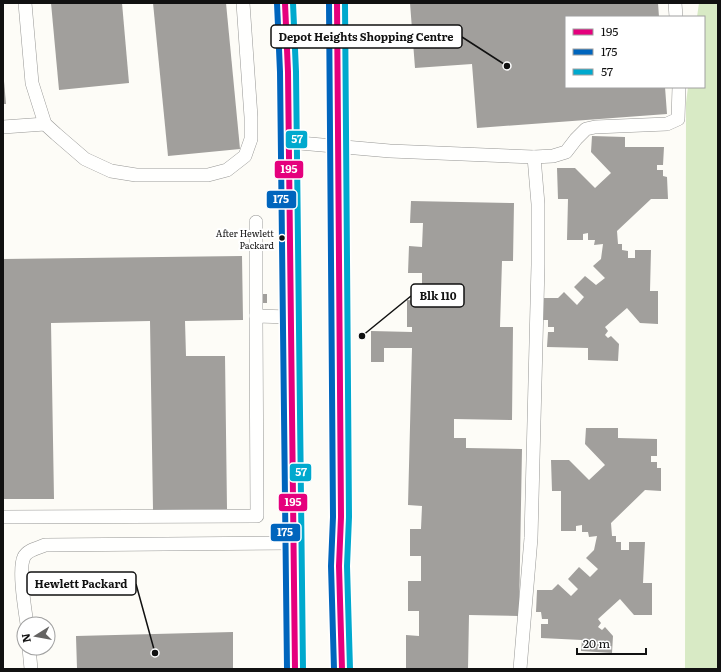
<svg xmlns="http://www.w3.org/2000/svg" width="721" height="672" viewBox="0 0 721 672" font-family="Literata,serif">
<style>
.forest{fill:#d8eac5}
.building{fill:#a19f9c}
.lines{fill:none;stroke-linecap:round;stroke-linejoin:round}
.service-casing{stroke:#979795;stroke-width:14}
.minor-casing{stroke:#979795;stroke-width:23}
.service{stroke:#fffffe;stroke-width:13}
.minor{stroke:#fffffe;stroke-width:22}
.bus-1-casing{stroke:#fff;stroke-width:9}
.bus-2-casing{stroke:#fff;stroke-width:9}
.bus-3-casing{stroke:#fff;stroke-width:9}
.bus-1{stroke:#e5007d;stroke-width:6}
.bus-2{stroke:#0065bd;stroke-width:6}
.bus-3{stroke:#00a9ce;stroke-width:6}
.bus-dot{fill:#111;stroke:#fff;stroke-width:1.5}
.labels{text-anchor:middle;stroke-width:4;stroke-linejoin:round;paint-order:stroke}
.bus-label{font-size:9px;fill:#111;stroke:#fff;text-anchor:end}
.leader{fill:none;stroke:#111;stroke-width:1.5}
.callout-dot{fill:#111;stroke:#fff;stroke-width:1.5}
.callout{fill:#fff;stroke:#111;stroke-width:1.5}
.callout-label{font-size:11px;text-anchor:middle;font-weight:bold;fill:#111}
.line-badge{stroke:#fff;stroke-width:1.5}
.badge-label{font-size:11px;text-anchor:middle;font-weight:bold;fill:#fff}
</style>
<rect width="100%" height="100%" fill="#fdfcf7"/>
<path class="forest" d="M699,3h19v666h-33l1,-566 2,-16h16v-70h-7z"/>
<g class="building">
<path d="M51,3h71l7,80 -70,7z"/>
<path d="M153,3h73l14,146 -72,7z"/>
<path d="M410,3h248l1,14h-93v70h99l2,27 -190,14 -5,-64 -57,4z"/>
<path d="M3,81h1l2,23h-3z"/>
<path d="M592,136l33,1v10h39l-1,18h-6v5h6v6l4,1 1,22h-17l-34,32 1,13h4v6l6,1v7h7v-8h16l-1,41h8v33l-18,-1 -13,-15 -22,19 3,4 -3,4 3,3 3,-2 8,8 -1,17 -30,-1v-12l-41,-1 1,-15h6v-5h-6v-7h-5v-22h15l6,-6 13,13 7,-8 -10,-10 11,-11 11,9 9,-7 -12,-12 8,-7 2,-15 -9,1 1,-5h-7v-7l-5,1v6h-16l1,-41h-10l-1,-31h18l20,20 16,-15 -20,-21z"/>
<path d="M411,201l103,2 -1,58h-11l-2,66h13l-1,93 -58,-1v19h12v10l56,1 -3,167 -50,-1 -1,54h-62v-34l13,1v-25h-11v-30h13v-25h-11v-27h11l1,-23 -14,-1 4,-157h-28v14h-13v-31l41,1v-5h-5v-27l15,1v-28h-14l1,-27 13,1 1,-24h-13z"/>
<path d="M242,256l1,64 -58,1 1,35h39l2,153 -74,1 -3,-189 -99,2 3,176h-51v-240z"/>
<rect x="262" y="294" width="5" height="9"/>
<path d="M586,428h32v10l39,1v17h-6v6h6v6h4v23l-16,-1 -34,33 1,13h4v6h5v8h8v-8h16l-2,41h9v32h-18l-14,-16 -22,20 3,4 -3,4 4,3 3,-3 8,9 -1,17 -31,-2 1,-11 -41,-2v-14h7v-5h-6l-1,-7h-5l1,-22h15l6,-6 13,12 7,-7 -10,-10 11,-12 11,10 8,-8 -12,-11 8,-8 3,-14 -8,1 -1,-5h-6v-7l-6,1v5h-15v-40h-9l-1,-31h18l20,20 16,-15 -20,-21z"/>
<path d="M233,632v37h-156l-1,-33z"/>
</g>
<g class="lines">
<g class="service-casing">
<g id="service">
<path d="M25,3l7,80 13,41 11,10 29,25 26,12 25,4h72l19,-5 18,-14 6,-17v-22l-8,-114"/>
<path d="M675,3l1,14"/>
<path d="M3,127l42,-3"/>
<path d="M288,142l102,9 144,6 19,-1 13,-4 10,-13 10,-10 9,-2 72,-3 11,-5 1,-32"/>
<path d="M256,222v94"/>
<path d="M3,517l254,-1 -1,-200 34,1"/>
<path d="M27,624c-2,-14 -9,-55 -3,-67 3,-7 14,-9 21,-12l248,-2"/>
<path d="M29,648l2,21"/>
<path d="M520,669l11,-131 7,-273v-61l-4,-47"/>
</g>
</g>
<g class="minor-casing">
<g id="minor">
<path d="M285,3l3,69 7,597"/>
<path d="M337,3l4,514 -2,49 3,103"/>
</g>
</g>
<use href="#service" class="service"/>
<use href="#minor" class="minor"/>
<g class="bus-1-casing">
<g id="bus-1">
<path d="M285,3l3,69 7,597"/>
<path d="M337,3l4,514 -2,49 3,103"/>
</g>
</g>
<g class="bus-2-casing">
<g id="bus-2">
<path d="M277,3l3,69 7,597"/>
<path d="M329,3l4,514 -2,49 3,103"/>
</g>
</g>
<g class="bus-3-casing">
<g id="bus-3">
<path d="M293,3l3,69 7,597"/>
<path d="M345,3l4,514 -2,49 3,103"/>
</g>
</g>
<use href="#bus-1" class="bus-1"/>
<use href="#bus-2" class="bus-2"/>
<use href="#bus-3" class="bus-3"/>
</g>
<circle class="bus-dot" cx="282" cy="238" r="3.5"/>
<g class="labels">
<g class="bus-label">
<text x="274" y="237">After Hewlett<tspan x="274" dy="12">Packard</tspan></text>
</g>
</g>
<path class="leader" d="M507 66L462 37M362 336L411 296M155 653L136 584"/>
<g class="callout-dot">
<circle cx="507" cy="66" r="4"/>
<circle cx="362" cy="336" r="4"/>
<circle cx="155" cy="653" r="4"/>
</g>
<g class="callout">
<rect x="271" y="25" width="191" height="23" rx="4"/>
<rect x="411" y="284" width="53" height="23" rx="4"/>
<rect x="27" y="572" width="109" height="23" rx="4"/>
</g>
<g class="callout-label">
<text x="366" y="41">Depot Heights Shopping Centre</text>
<text x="438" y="300">Blk 110</text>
<text x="81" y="588">Hewlett Packard</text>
</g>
<g class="line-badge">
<rect x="285" y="130" width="23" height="19" rx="4" fill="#00a9ce"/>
<rect x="274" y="160" width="30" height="19" rx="4" fill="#e5007d"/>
<rect x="266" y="190" width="31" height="19" rx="4" fill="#0065bd"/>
<rect x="289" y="463" width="23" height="19" rx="4" fill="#00a9ce"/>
<rect x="278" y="493" width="30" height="19" rx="4" fill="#e5007d"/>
<rect x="270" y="523" width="31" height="19" rx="4" fill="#0065bd"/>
</g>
<g class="badge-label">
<text x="297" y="143">57</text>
<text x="289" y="173">195</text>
<text x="281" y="203">175</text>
<text x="301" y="476">57</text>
<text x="293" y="506">195</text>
<text x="285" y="536">175</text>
</g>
<rect width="721" height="672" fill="none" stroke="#111111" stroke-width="8"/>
<rect x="565" y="16" width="140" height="72" fill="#ffffff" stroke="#a0a0a0"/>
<rect x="573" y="29" width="20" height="6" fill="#e5007d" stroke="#a0a0a0"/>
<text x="601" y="36" font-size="12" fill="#111111">195</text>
<rect x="573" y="49" width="20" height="6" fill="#0065bd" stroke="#a0a0a0"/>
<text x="601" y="56" font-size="12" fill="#111111">175</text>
<rect x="573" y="69" width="20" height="6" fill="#00a9ce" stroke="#a0a0a0"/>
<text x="601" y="76" font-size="12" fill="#111111">57</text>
<g transform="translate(36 636) rotate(259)"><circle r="19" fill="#ffffff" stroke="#a0a0a0"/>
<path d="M0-3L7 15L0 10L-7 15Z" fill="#646362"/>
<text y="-6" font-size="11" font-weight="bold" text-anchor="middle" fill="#111111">N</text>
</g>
<path d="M577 648v6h69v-6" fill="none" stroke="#111111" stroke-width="2"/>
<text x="583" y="648" font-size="12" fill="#111111" stroke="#ffffff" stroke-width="3" paint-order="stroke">20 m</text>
</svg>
